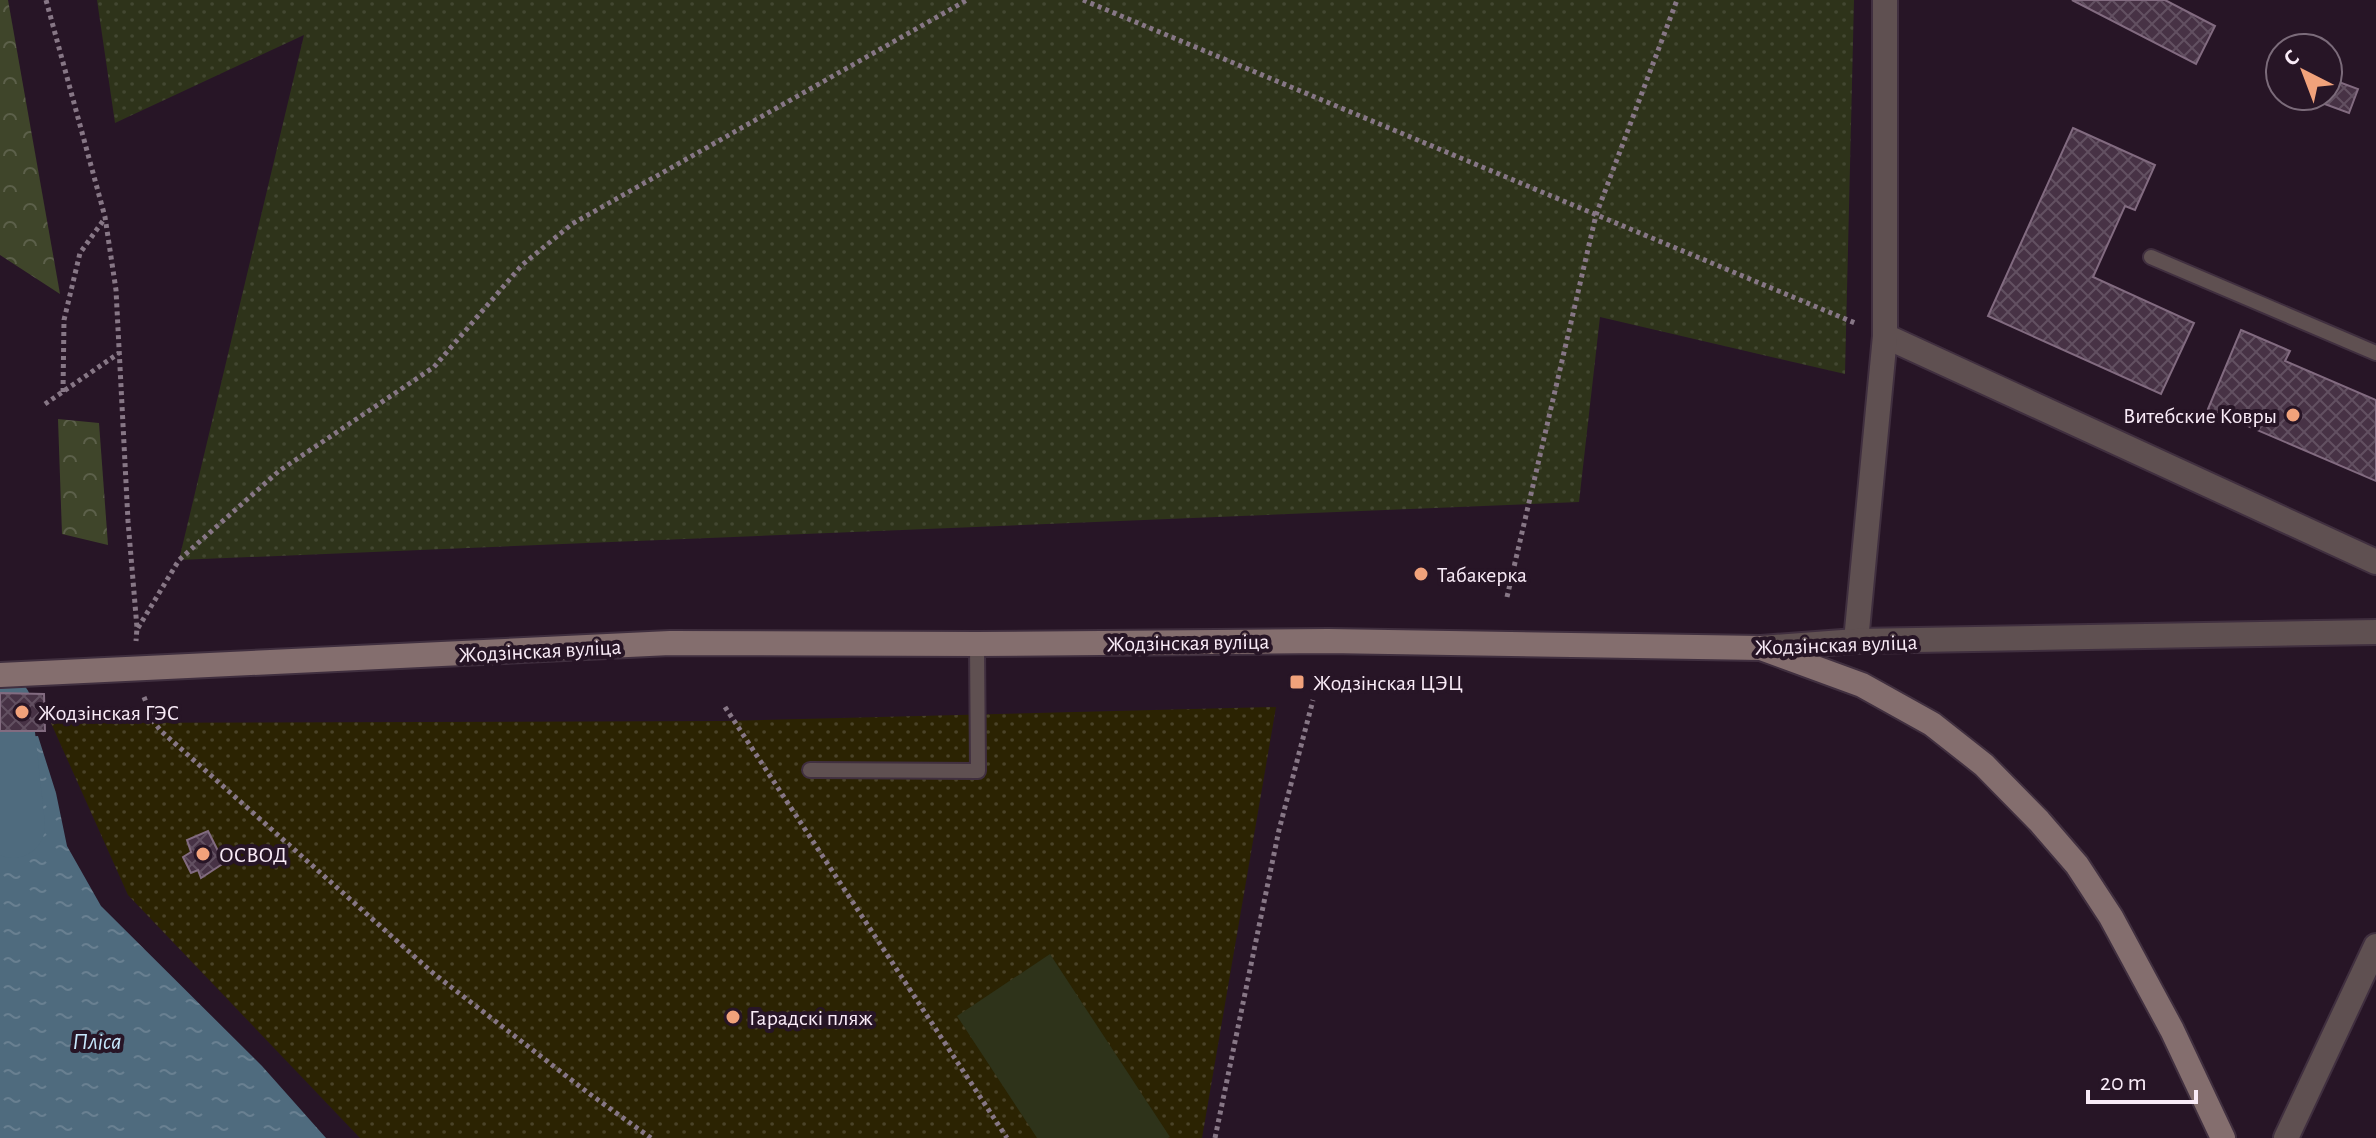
<svg xmlns="http://www.w3.org/2000/svg" width="2376" height="1138" viewBox="0 0 2376 1138" font-family="'Alegreya Sans',sans-serif">
<style>
.forest{fill:url(#forest-crowns)}
.sand{fill:url(#sand-dots)}
.park{fill:url(#park-dots)}
.garden{fill:#2e331a}
.water{fill:url(#water-ripples)}
.lines{fill:none;stroke-linecap:round;stroke-linejoin:round}
.river{stroke:#4f6b7e;stroke-width:64}
.building{fill:url(#building-cross-hatch);stroke:#826b80;stroke-width:2}
.lane-casing{stroke:#402f3f;stroke-width:18}
.street-casing{stroke:#402f3f;stroke-width:28}
.secondary-casing{stroke:#402f3f;stroke-width:28}
.path{stroke:#877786;stroke-width:5;stroke-dasharray:4 4;stroke-linecap:butt}
.lane{stroke:#5f5051;stroke-width:14}
.street{stroke:#5f5051;stroke-width:24}
.secondary{stroke:#846e6e;stroke-width:24}
.poi-dot{fill:#f1a27b;stroke:#271526;stroke-width:3}
.labels{text-anchor:middle;stroke-width:8;stroke-linejoin:round;paint-order:stroke}
.poi-label{font-size:22px;fill:#f9ebf7;stroke:#271526;text-anchor:start}
.street-label{font-size:22px;fill:#f9ebf7;stroke:#271526}
.water-label{font-size:24px;font-style:italic;fill:#c7e7fc;stroke:#271526}
</style>
<defs>
<pattern id="forest-crowns" width="20" height="18" patternUnits="userSpaceOnUse" patternTransform="scale(2)"><rect width="20" height="18" fill="#3f452a"/><path d="M2 6a3 3 0 1 1 6 0M12 15a3 3 0 1 1 6 0" fill="none" stroke="#5c604a"/></pattern>
<pattern id="sand-dots" width="8" height="8" patternUnits="userSpaceOnUse" patternTransform="scale(2)"><rect width="8" height="8" fill="#2b2302"/><path d="M2 2h.1M6 6h.1" fill="none" stroke="#4a4328" stroke-width="1.8" stroke-linecap="round"/></pattern>
<pattern id="park-dots" width="8" height="8" patternUnits="userSpaceOnUse" patternTransform="scale(2)"><rect width="8" height="8" fill="#2e331a"/><path d="M2 2h.1M6 6h.1" fill="none" stroke="#434731" stroke-width="1.8" stroke-linecap="round"/></pattern>
<pattern id="water-ripples" width="26" height="14" patternUnits="userSpaceOnUse" patternTransform="scale(2)"><rect width="26" height="14" fill="#4f6b7e"/><path d="M2 4q2-2 4 0t4 0M15 11q2-2 4 0t4 0" fill="none" stroke="#698091"/></pattern>
<pattern id="building-cross-hatch" width="8" height="8" patternUnits="userSpaceOnUse" patternTransform="scale(2)"><rect width="8" height="8" fill="#473245"/><path d="M0 0l8 8M0 8l8-8" fill="none" stroke="#625061"/></pattern>
</defs>
<rect width="100%" height="100%" fill="#271526"/>
<g class="forest">
<path d="M0,0h8l52,294 -60,-39z"/>
<path d="M58,419l41,4 9,122 -46,-11z"/>
</g>
<path class="sand" d="M1276,707l-74,431h-842l-232,-243 -77,-172 673,-2z"/>
<path class="park" d="M97,0h1757l-9,374 -245,-57 -21,185 -1400,58 125,-525 -189,88z"/>
<path class="garden" d="M1050,954l120,183 -2,1h-131l-80,-122z"/>
<path class="water" d="M38,736l18,57 11,53 34,60 161,160 64,72h-326v-400z"/>
<g class="lines">
<path class="river" d="M0,706l13,120"/>
</g>
<g class="building">
<path d="M2072,0h93l50,26 -19,38z"/>
<path d="M2328,78l30,11 -9,24 -46,-17h25z"/>
<path d="M2073,128l82,37 -20,45 -10,-4 -32,71 101,46 -33,71 -173,-78z"/>
<path d="M2241,330l49,21 -5,10 91,39v81l-168,-72z"/>
<path d="M0,693l44,1 1,37h-45z"/>
<path d="M208,831l16,32 -23,15 -3,-8 -7,3 -8,-16 8,-5 -4,-12z"/>
</g>
<g class="lines">
<g class="lane-casing">
<g id="lane">
<path d="M2151,257l225,96"/>
<path d="M810,770l168,1 -1,-127"/>
</g>
</g>
<g class="street-casing">
<g id="street">
<path d="M1885,336l491,226"/>
<path d="M1856,641l29,-305v-336"/>
<path d="M1761,648l95,-7 520,-9"/>
<path d="M2286,1138l90,-192"/>
</g>
</g>
<g class="secondary-casing">
<path id="secondary" d="M0,675l670,-32 307,1 351,-3 433,7 101,37 70,39 52,41 55,56 38,44 34,52 61,113 51,108"/>
</g>
<g class="path">
<path d="M46,0l59,217 11,73 12,231 9,107 -1,13"/>
<path d="M1083,0l772,323"/>
<path d="M63,392l1,-72 16,-67 25,-35"/>
<path d="M45,404l74,-51"/>
<path d="M1507,597l89,-382 81,-215"/>
<path d="M138,628l41,-68 100,-89 155,-104 88,-102 50,-41 395,-224"/>
<path d="M144,697l9,24 8,10 272,242 154,119 64,46"/>
<path d="M725,707l282,431"/>
<path d="M1215,1138l64,-308 34,-130"/>
</g>
<use href="#lane" class="lane"/>
<use href="#street" class="street"/>
<use href="#secondary" class="secondary"/>
</g>
<g class="poi-dot">
<circle cx="2293" cy="415" r="8"/>
<circle cx="1421" cy="574" r="8"/>
<rect x="1289" y="674" width="16" height="16" rx="4"/>
<circle cx="22" cy="712" r="8"/>
<circle cx="203" cy="854" r="8"/>
<circle cx="733" cy="1017" r="8"/>
</g>
<g class="labels">
<g class="poi-label">
<text x="2277" y="423" text-anchor="end">Витебские Ковры</text>
<text x="1437" y="582">Табакерка</text>
<text x="1313" y="690">Жодзінская ЦЭЦ</text>
<text x="38" y="720">Жодзінская ГЭС</text>
<text x="219" y="862">ОСВОД</text>
<text x="749" y="1025">Гарадскі пляж</text>
</g>
<g class="street-label">
<text transform="translate(1188 642) rotate(-1)" y="8">Жодзінская вуліца</text>
<text transform="translate(1836 644) rotate(-2)" y="8">Жодзінская вуліца</text>
<text transform="translate(540 650) rotate(-3)" y="8">Жодзінская вуліца</text>
</g>
<g class="water-label">
<text x="97" y="1049">Пліса</text>
</g>
</g>
<g transform="translate(2304 72) rotate(318)"><circle r="38" fill="#271526" stroke="#7b6b7a" stroke-width="2"/>
<path d="M0-6L14 30L0 20L-14 30Z" fill="#f1a27b"/>
<text y="-12" font-size="22" font-weight="bold" text-anchor="middle" fill="#f9ebf7">С</text>
</g>
<path d="M2088 1090v12h108v-12" fill="none" stroke="#f9ebf7" stroke-width="4"/>
<text x="2100" y="1090" font-size="24" fill="#f9ebf7" stroke="#271526" stroke-width="6" paint-order="stroke">20 m</text>
</svg>
